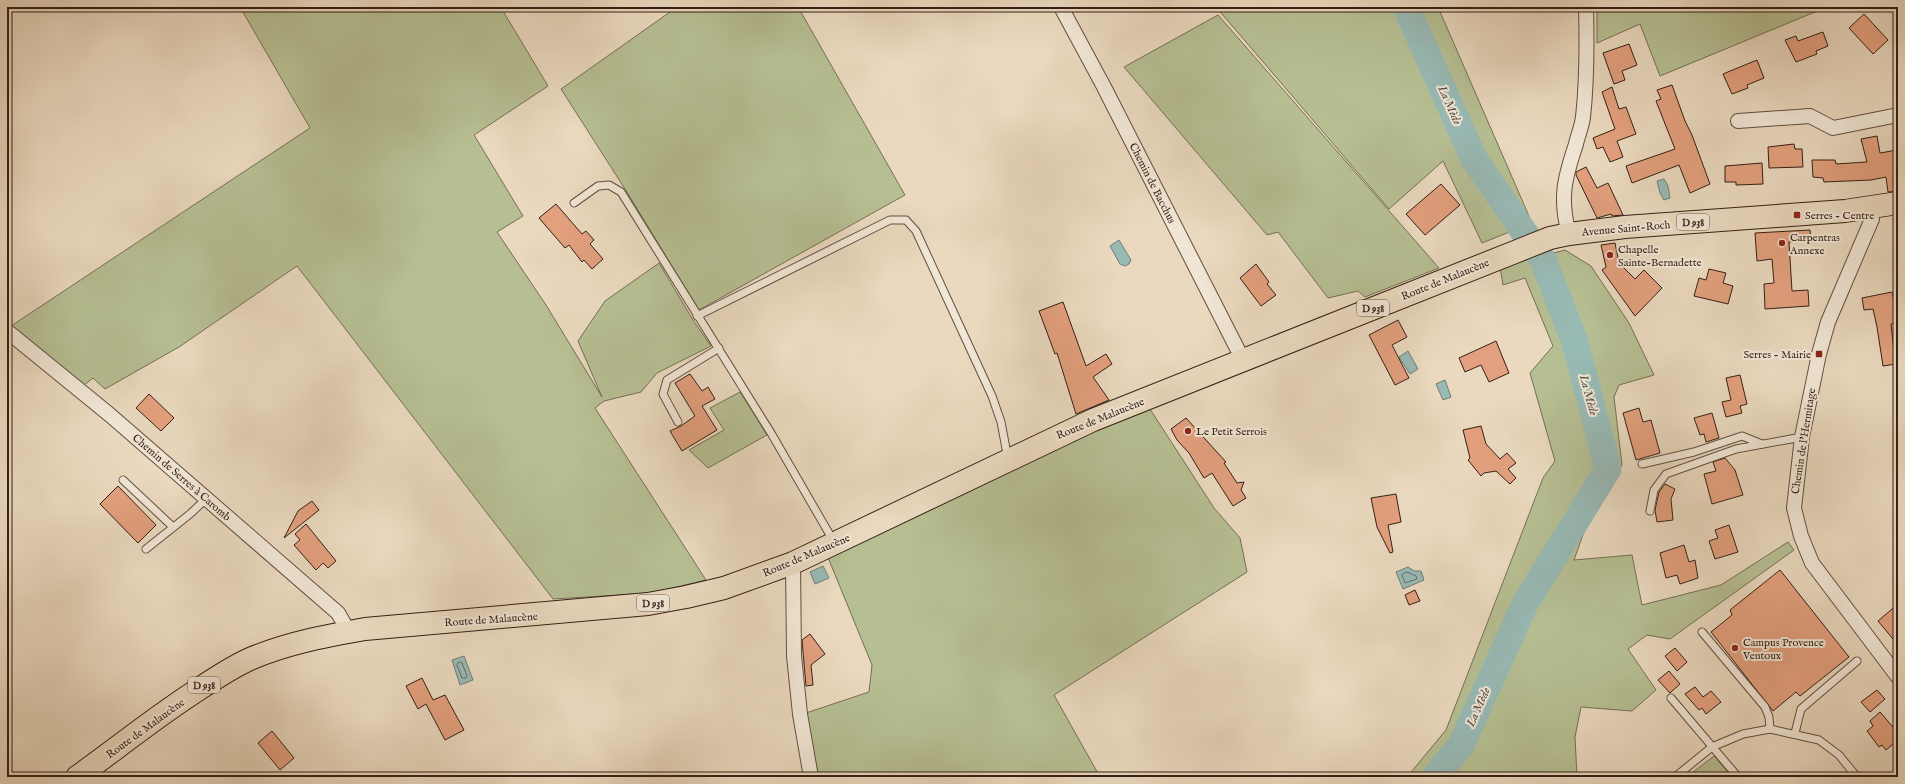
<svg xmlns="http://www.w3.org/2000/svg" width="1905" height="784" viewBox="0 0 1905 784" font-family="'IM FELL English',serif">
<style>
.green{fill:#b6bf93;stroke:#756f54}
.water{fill:#98bab5;stroke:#707c75}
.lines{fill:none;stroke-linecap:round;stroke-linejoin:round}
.shore{stroke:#666c66;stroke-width:1}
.river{stroke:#98bab5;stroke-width:27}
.building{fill:#e3a07e;stroke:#341f16}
.service-casing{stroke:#624e40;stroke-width:9}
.minor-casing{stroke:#624e40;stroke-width:16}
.primary-casing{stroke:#341f16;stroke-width:24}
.service{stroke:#f1e6d5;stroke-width:7}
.minor{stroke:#f1e6d5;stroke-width:14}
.primary{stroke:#ead9bf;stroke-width:22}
.poi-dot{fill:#8f2418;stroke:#f1e6d5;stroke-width:1.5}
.labels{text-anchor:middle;stroke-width:4;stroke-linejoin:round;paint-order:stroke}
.shield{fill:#f1e6d5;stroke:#6d5b4f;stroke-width:1}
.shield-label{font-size:10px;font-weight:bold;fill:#341f16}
.street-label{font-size:11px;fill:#341f16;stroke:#f1e6d5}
.poi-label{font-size:11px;fill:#341f16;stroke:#f1e6d5;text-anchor:start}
.water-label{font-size:12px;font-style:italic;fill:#524e46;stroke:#f1e6d5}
</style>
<rect width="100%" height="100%" fill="#ead9bf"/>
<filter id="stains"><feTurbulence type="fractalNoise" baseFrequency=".005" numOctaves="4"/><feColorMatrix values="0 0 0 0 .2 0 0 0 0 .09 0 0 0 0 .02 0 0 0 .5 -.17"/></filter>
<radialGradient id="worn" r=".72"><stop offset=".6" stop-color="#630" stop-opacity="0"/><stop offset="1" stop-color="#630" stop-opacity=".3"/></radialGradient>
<g class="green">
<path d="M240,7h268l-5,4 45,75 -74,49 49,81 -26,16 49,73 56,92 -24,-56 27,-40 54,-38 34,57 18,26 -54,27 -16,19 -37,9 -9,7 111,172 -54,13 -99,6 -256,-333 -118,81 -74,42 -12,-11 -10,8 -72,-60 299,-198z"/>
<path d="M677,7h121l107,188 -206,115 -74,-121 -64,-100z"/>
<path d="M1216,7h222l94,216 -50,20 -39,-82 -54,48z"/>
<path d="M1597,7h230l-167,69 -20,-52 -43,19z"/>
<path d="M1218,15l221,253 -74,29 -7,-6 -30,7 -50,-66 -11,3 -143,-168z"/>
<path d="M1565,250l26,16 38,57 25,52 -35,10 -5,12 8,68 -32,50 -16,45 58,-5 10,50 79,-20 67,-43 6,8 -124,89 -23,-4 -19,14 28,41 -24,21 -51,-4 -6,30 2,40h-22l-27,-5 -6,5h-115l39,-47 97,-252 12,-17 -25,-88 23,-27 -28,-68 -22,7 -3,-18z"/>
<path d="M740,392l27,43 -59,33 -19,-18 35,-20 -14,-22z"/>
<path d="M1148,406l66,102 26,30 7,34 -193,123 46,82h-283l-11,-64 63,-21 3,-27 -45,-110z"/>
<path d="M1714,756l18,21h-45z"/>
</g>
<g class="water">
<path d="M1664,179l4,7 2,12 -6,2 -4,-7 -3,-12z"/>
<path d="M1119,240l12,20 -2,4 -4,2 -5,-2 -10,-18z"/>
<path d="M1408,351l10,18 -8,5 -11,-17z"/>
<path d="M1445,380l6,17 -8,3 -7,-16z"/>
<path d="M823,566l6,12 -14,6 -5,-12z"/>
<path d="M1408,567l6,4h7l3,9 -21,9 -7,-17z"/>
<path d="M464,656l9,24 -13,5 -8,-25z"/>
</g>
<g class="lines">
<g class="shore">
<path d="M1407,572l9,4 1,3 -12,4 -3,-8z"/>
<path d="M459,662l3,1 5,13 -1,2h-4l-5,-13z"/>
</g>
<path class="river" d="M1406,7l68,152 69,101 32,82 33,127 -83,135 -64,141 -26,32"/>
</g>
<g class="building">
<path d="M1864,14l24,26 -15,14 -24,-26z"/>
<path d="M1823,32l5,14 -12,5 1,3 -21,8 -11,-22 11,-4 2,5z"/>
<path d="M1629,44l8,21 -15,6 3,9 -11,4 -11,-31z"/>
<path d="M1757,60l7,18 -17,7 1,3 -16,6 -9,-20z"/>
<path d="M1672,85l13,36 7,14 18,49 -20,9 -11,-28 -47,18 -6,-17 49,-17 -19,-48 5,-2 -4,-9z"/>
<path d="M1612,87l7,22 7,-2 10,27 -19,7 6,16 -13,5 -7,-15 -6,2 -4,-11 22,-9 -13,-37z"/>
<path d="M1877,136l3,17 17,-3 1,41 -10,1 -2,-15 -15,3 -47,2 -1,-4 -10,-1 -1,-17h23l1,4 31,-2 -6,-23z"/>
<path d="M1794,144l1,5h7l1,18 -34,1 -1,-21z"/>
<path d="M1762,163l1,21 -27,1v-3h-11v-16z"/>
<path d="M1586,167l11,21 11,-5 15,32 -11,1 -1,-2 -14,4 -21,-43v-3z"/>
<path d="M1441,184l19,21 -35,30 -19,-21z"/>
<path d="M556,204l26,30 4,-3 8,9 -4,4 13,15 -11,10 -8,-9 -2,2 -13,-17 -4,3 -26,-30z"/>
<path d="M1810,230l1,11 -22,1 3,49 16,-1 1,16 -44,3 -1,-25 10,-1 -2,-24 -15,2 -2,-28z"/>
<path d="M1615,243l4,20 16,16 9,-9 18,18 -27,28 -33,-46 4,-3 -5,-22z"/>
<path d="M1256,264l13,18 -2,2 9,11 -15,11 -21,-28z"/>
<path d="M1709,269l17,4 -3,10 10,3 -5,18 -34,-8 5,-18 7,2z"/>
<path d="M1892,292l6,29v1l-7,2 3,27h4v11l-2,2 -13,2 -6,-39 -4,-18 -9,1 -2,-12z"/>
<path d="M1063,302l23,64 20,-12 6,10 -19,13 16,23 -33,14 -19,-61 -2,1 -16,-43z"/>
<path d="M1398,320l9,17 -15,8 17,33 -14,7 -26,-50z"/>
<path d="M1496,341l13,32 -20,9 -8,-17 -16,7 -6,-14z"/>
<path d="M690,374l12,17 6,-4 7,12 -13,7 15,24 -35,21 -12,-20 11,-5 14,-10 -20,-33z"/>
<path d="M1740,375l7,29 -7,2 2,7 -16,4 -4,-15 9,-2 -5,-22z"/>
<path d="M149,394l25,24 -13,13 -25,-23z"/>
<path d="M1639,408l4,14 8,-2 9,33 -24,7 -13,-47z"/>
<path d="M1712,413l7,25 -13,4 -2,-8 -4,1 -6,-17z"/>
<path d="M1186,418l40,44 -2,1 13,20 7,-1 -3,8 5,8 -13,8 -21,-33 -8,5 -15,-25 -12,-13 -6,-11z"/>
<path d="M1481,426l5,18 14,15 7,-6 9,10 -8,6 8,9 -6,6 -14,-13 -12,2 -3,3 -13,-16 2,-2 -7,-28z"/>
<path d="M1725,458l10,12 8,25 -31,9 -8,-30 12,-3 -3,-9z"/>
<path d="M1665,484l10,5 -4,10 2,21 -16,2 -2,-12 4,-18z"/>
<path d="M118,486l38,39 -18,18 -38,-39z"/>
<path d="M1396,494l5,28 -13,3 5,27 -3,1 -13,-26 -6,-29z"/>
<path d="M312,501l7,9 -35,28 14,-27z"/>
<path d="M306,524l30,37 -8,7 -5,-5 -7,7 -22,-25 6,-5 -5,-6z"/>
<path d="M1729,525l9,27 -23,7 -6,-18 9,-3 -3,-8z"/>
<path d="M1684,545l5,17 6,-2 3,18 -18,6 -3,-9 -11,3 -6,-25z"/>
<path d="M1780,570l69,87 -49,39 -4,-4 -23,19 -62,-79 21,-17 -2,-5z"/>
<path d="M1415,590l5,11 -11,4 -4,-10z"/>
<path d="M1898,604v41l-20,-24z"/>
<path d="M810,634l15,20 -14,11 2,20 -7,1 -4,-46z"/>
<path d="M1675,648l12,14 -10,9 -12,-15z"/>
<path d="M1669,671l11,13 -10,9 -12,-13z"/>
<path d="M422,678l11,22 12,-5 19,35 -19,10 -19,-36 -8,5 -12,-23z"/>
<path d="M1695,687l8,10 8,-6 10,11 -15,12 -4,-6 -3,2 -14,-16z"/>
<path d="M1877,690l8,9 -15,13 -9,-10z"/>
<path d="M1880,712l18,21v7l-12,10 -4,-5 -3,2 -12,-16 6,-5 -3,-5z"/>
<path d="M272,731l22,27 -14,12 -22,-27z"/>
</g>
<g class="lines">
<g class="service-casing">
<g id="service">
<path d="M574,203l24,-17 11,-1 12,7 150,241 63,109"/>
<path d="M697,316l193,-96h16l10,11 76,165 9,26 7,37"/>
<path d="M678,422l-15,-28 4,-14 52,-32"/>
<path d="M1642,464l52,-12 48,-16 20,8"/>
<path d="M123,480l50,47"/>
<path d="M1650,511l4,-21 12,-16 70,-25 66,-12"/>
<path d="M146,549l44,-35 16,-15"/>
<path d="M1702,632l63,75 4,10 1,12"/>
<path d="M1671,698l67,79"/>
<path d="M1795,733l6,-24 56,-48"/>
<path d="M1675,777l37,-30 31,-13 27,-5 49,11 20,15 18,22"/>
</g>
</g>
<g class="minor-casing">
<g id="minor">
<path d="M1061,7l43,80 139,273"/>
<path d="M1738,121l72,-5 23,12 65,-13"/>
<path d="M1871,208l1,11 -44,103 -9,32 -17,83 -8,71 7,28 11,27 86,114"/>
<path d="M1569,234c-10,-36 -4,-57 7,-90 2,-9 6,-18 7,-27 4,-36 4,-73 3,-110"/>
<path d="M7,331l103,84 228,198 11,19"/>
<path d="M793,563l1,93 6,58 11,63"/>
</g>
</g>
<g class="primary-casing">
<path id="primary" d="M77,777c39,-28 76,-58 116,-84 18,-12 37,-25 57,-34 37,-16 76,-23 115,-30l283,-25 38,-7 38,-9 69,-25 300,-143 457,-182 19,-4 56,-7 220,-16 53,-8"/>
</g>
<use href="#service" class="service"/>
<use href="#minor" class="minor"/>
<use href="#primary" class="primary"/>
</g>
<g class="poi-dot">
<rect x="1793" y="211" width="8" height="8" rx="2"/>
<circle cx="1782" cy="243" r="4"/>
<circle cx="1610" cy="255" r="4"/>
<rect x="1815" y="350" width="8" height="8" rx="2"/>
<circle cx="1188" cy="431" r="4"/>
<circle cx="1735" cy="648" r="4"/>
</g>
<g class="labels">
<g class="shield">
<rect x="1677" y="214" width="32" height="16" rx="3"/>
<rect x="1357" y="300" width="32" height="16" rx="3"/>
<rect x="637" y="595" width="32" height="16" rx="3"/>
<rect x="188" y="677" width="32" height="16" rx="3"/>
</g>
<g class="shield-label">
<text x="1693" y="226">D 938</text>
<text x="1373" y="312">D 938</text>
<text x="653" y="607">D 938</text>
<text x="204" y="689">D 938</text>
</g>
<g class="street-label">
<text transform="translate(1153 183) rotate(63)" y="4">Chemin de Bacchus</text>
<text transform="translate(1626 228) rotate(-5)" y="4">Avenue Saint-Roch</text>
<text transform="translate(1445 279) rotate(-22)" y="4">Route de Malaucène</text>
<text transform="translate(1100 418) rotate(-22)" y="4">Route de Malaucène</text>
<text transform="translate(1803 441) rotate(-81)" y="4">Chemin de l'Hermitage</text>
<text transform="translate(182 477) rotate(41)" y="4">Chemin de Serres à Caromb</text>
<text transform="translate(806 555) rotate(-23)" y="4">Route de Malaucène</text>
<text transform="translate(491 619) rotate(-4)" y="4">Route de Malaucène</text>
<text transform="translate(145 728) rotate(-36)" y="4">Route de Malaucène</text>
</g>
<g class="poi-label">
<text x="1805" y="219">Serres - Centre</text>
<text x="1790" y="241">Carpentras<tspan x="1790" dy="13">Annexe</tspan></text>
<text x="1618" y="253">Chapelle<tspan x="1618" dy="13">Sainte-Bernadette</tspan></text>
<text x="1811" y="358" text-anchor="end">Serres - Mairie</text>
<text x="1196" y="435">Le Petit Serrois</text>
<text x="1743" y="646">Campus Provence<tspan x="1743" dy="13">Ventoux</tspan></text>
</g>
<g class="water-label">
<text transform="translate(1450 105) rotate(66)" y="4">La Mède</text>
<text transform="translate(1589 395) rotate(75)" y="4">La Mède</text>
<text transform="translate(1478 707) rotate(-66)" y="4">La Mède</text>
</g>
</g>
<rect width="1905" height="784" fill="none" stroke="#ead9bf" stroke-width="24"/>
<rect x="8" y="8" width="1889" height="768" fill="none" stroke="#341f16" stroke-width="2"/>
<rect x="12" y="12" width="1881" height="760" fill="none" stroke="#341f16"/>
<rect width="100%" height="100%" filter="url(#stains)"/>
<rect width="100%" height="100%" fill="url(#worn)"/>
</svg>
